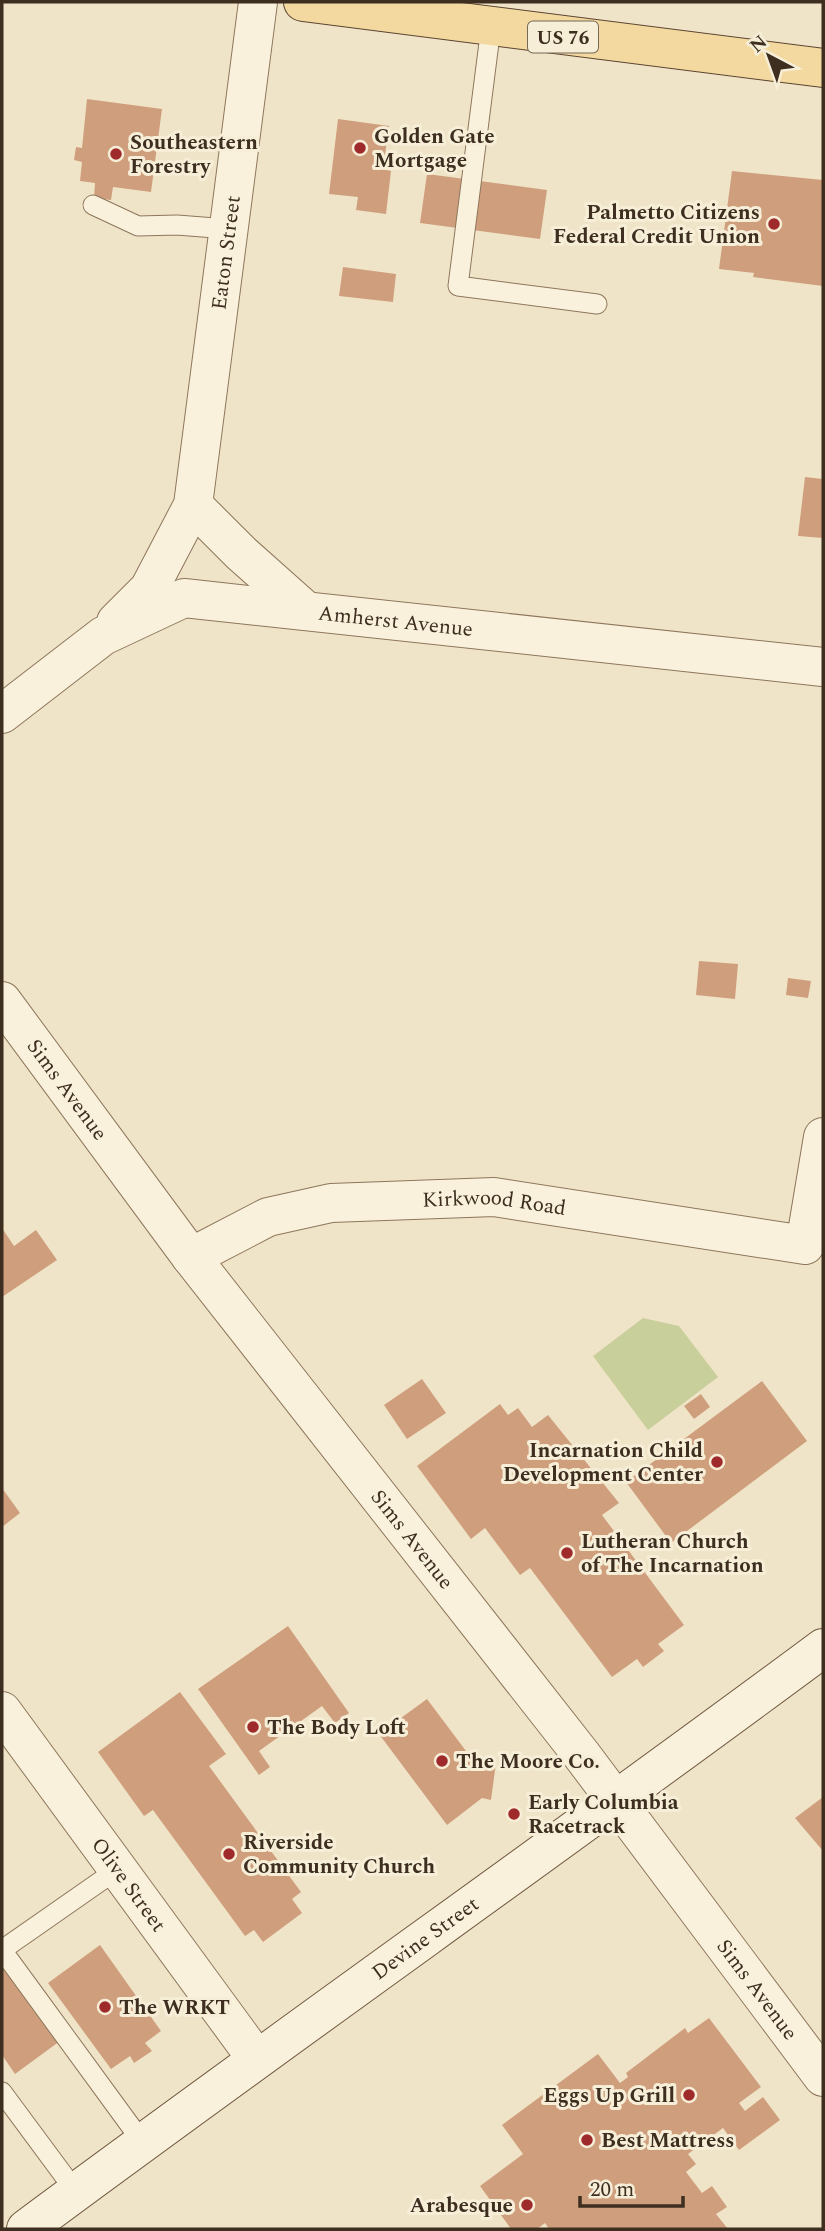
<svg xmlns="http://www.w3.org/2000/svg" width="825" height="2231" viewBox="0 0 825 2231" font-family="Spectral,serif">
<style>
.green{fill:#c9cf9b}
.building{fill:#cf9f7d}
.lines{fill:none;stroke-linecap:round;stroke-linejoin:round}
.service-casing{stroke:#8d765c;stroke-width:21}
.minor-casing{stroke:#8d765c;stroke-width:40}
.secondary-casing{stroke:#6f573f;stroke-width:40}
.primary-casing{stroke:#5b4430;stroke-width:40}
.service{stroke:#faf1dc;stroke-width:19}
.minor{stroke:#faf1dc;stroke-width:38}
.secondary{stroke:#faf1dc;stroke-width:38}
.primary{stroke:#f3d9a0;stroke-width:38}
.poi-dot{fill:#9e2a2b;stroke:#f7eed8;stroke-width:2.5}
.labels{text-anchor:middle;stroke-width:6;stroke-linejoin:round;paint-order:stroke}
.shield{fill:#f7eed8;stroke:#756857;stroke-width:2}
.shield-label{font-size:19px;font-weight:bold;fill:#3d2e20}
.poi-label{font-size:21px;font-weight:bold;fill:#3d2e20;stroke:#f7eed8;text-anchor:start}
.street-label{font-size:21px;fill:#3d2e20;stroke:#f7eed8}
</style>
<rect width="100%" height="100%" fill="#f0e4c8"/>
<path class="green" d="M643,1318l36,8 39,51 -70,53 -55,-74z"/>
<g class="building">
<path d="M87,99l75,10 -11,83 -38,-5 -2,13 -17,-2 1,-15 -15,-2 2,-19 -8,-2 2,-13 6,1z"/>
<path d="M338,119l51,7 -6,43 8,2 -5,43 -30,-4 2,-13 -29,-3z"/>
<path d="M732,171l91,9v106l-70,-9 1,-4 -35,-4z"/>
<path d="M427,174l120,16 -7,49 -120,-16z"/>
<path d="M343,267l53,7 -3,28 -54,-6z"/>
<path d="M805,477l18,2v59l-25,-2z"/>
<path d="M699,961l39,3 -3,35 -39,-4z"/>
<path d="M788,978l23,3 -3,17 -22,-3z"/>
<path d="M2,1228l12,18 22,-16 21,30 -55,37z"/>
<path d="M422,1379l24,34 -39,26 -23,-34z"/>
<path d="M762,1381l45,60 -136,102 -45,-61z"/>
<path d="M701,1394l9,13 -16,12 -10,-13z"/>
<path d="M500,1404l8,11 10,-7 14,19 16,-12 71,88 -17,12 82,110 -26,19 6,7 -21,16 -6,-8 -25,18 -82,-109 -10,7 -35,-47 -14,11 -54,-73z"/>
<path d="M2,1488l18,25 -18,14z"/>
<path d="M288,1626l61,87 -14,10 -13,-17 -63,45 11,16 -11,8 -61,-86z"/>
<path d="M180,1692l46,62 -17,12 92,126 -9,7 10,14 -39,29 -9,-12 -9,6 -92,-126 -9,6 -46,-64z"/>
<path d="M427,1699l45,60 24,4 -5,37 -9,-2 -35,27 -68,-91z"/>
<path d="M823,1797v54l-28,-33z"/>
<path d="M100,1945l61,86 -16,12 7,8 -18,12 -4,-7 -19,13 -63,-86z"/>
<path d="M2,1961l58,80 -45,33 -13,-19z"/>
<path d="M709,2018l52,69 -22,16 6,8 18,-14 17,23 -41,30 -16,-22 -35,26 8,10 -10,8 16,21 10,-7 15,21 -11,7 12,15h-179l-4,-6 -8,6h-26l-31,-43 43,-32 -21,-29 96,-71 22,29 8,-6 -2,-4 59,-45 3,5z"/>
</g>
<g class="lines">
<g class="service-casing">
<g id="service">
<path d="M491,27l-33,259 139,18"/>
<path d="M93,205l45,21 39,-1 51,4"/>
<path d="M2,1950l141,193"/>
<path d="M2,1950l116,-81"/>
<path d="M2,2092l74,100"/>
</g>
</g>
<g class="minor-casing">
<g id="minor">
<path d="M193,505l48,48 65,58"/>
<path id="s1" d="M116,622l33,-33 44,-84 65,-503"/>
<path id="s2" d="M2,714l101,-78 81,-38 639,69"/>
<path id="s3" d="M2,1001l189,256 390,497 242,323"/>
<path id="s4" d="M191,1257l77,-40 63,-14 163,-6 311,48 18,-108"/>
<path id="s5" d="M2,1711l254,347"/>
</g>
</g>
<g class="secondary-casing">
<g id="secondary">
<path id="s6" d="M26,2229c264,-196 533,-385 797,-581"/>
</g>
</g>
<g class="primary-casing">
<path id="primary" d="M303,2l520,66"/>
</g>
<use href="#service" class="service"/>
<use href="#minor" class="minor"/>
<use href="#secondary" class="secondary"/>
<use href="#primary" class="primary"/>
</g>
<g class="poi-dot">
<circle cx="360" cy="148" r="7"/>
<circle cx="116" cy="154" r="7"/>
<circle cx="774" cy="224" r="7"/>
<circle cx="717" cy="1462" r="7"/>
<circle cx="567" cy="1553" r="7"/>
<circle cx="253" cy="1727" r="7"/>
<circle cx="442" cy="1761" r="7"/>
<circle cx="514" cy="1814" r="7"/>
<circle cx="229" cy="1854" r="7"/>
<circle cx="105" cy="2007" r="7"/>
<circle cx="689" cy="2095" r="7"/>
<circle cx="587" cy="2140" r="7"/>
<circle cx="527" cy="2205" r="7"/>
</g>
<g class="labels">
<rect class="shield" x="528" y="21.5" width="70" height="31" rx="5"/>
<g class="shield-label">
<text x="563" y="44">US 76</text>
</g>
<g class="poi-label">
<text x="374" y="143">Golden Gate<tspan x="374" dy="24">Mortgage</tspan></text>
<text x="130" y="149">Southeastern<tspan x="130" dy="24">Forestry</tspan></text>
<text x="760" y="219" text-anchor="end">Palmetto Citizens<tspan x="760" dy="24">Federal Credit Union</tspan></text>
<text x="703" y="1457" text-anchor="end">Incarnation Child<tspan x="703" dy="24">Development Center</tspan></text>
<text x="581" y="1548">Lutheran Church<tspan x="581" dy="24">of The Incarnation</tspan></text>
<text x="267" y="1734">The Body Loft</text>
<text x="456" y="1768">The Moore Co.</text>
<text x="528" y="1809">Early Columbia<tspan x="528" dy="24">Racetrack</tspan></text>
<text x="243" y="1849">Riverside<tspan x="243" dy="24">Community Church</tspan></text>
<text x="119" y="2014">The WRKT</text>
<text x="675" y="2102" text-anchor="end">Eggs Up Grill</text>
<text x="601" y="2147">Best Mattress</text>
<text x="513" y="2212" text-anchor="end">Arabesque</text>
</g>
<g class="street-label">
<text dy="7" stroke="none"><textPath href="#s1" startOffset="396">Eaton Street</textPath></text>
<text dy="7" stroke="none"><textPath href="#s2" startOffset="430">Amherst Avenue</textPath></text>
<text dy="7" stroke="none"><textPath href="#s3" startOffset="110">Sims Avenue</textPath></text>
<text dy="7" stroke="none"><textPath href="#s4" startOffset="315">Kirkwood Road</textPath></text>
<text dy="7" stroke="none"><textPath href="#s3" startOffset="677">Sims Avenue</textPath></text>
<text dy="7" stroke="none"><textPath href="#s5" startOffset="215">Olive Street</textPath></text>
<text dy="7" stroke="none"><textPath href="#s6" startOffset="494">Devine Street</textPath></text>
<text dy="7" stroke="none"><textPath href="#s3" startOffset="1244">Sims Avenue</textPath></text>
</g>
</g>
<rect width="825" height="2231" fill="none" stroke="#3d2e20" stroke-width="7"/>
<g transform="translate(769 56) rotate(319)" stroke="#f7eed8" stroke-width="5" paint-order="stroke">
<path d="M0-5L12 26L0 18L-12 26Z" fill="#3d2e20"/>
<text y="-10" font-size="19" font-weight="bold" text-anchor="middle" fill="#3d2e20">N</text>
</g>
<path d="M580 2196v10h103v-10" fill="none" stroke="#3d2e20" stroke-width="3.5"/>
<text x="590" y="2196" font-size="21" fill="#3d2e20" stroke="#f7eed8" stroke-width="5" paint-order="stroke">20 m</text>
</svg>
